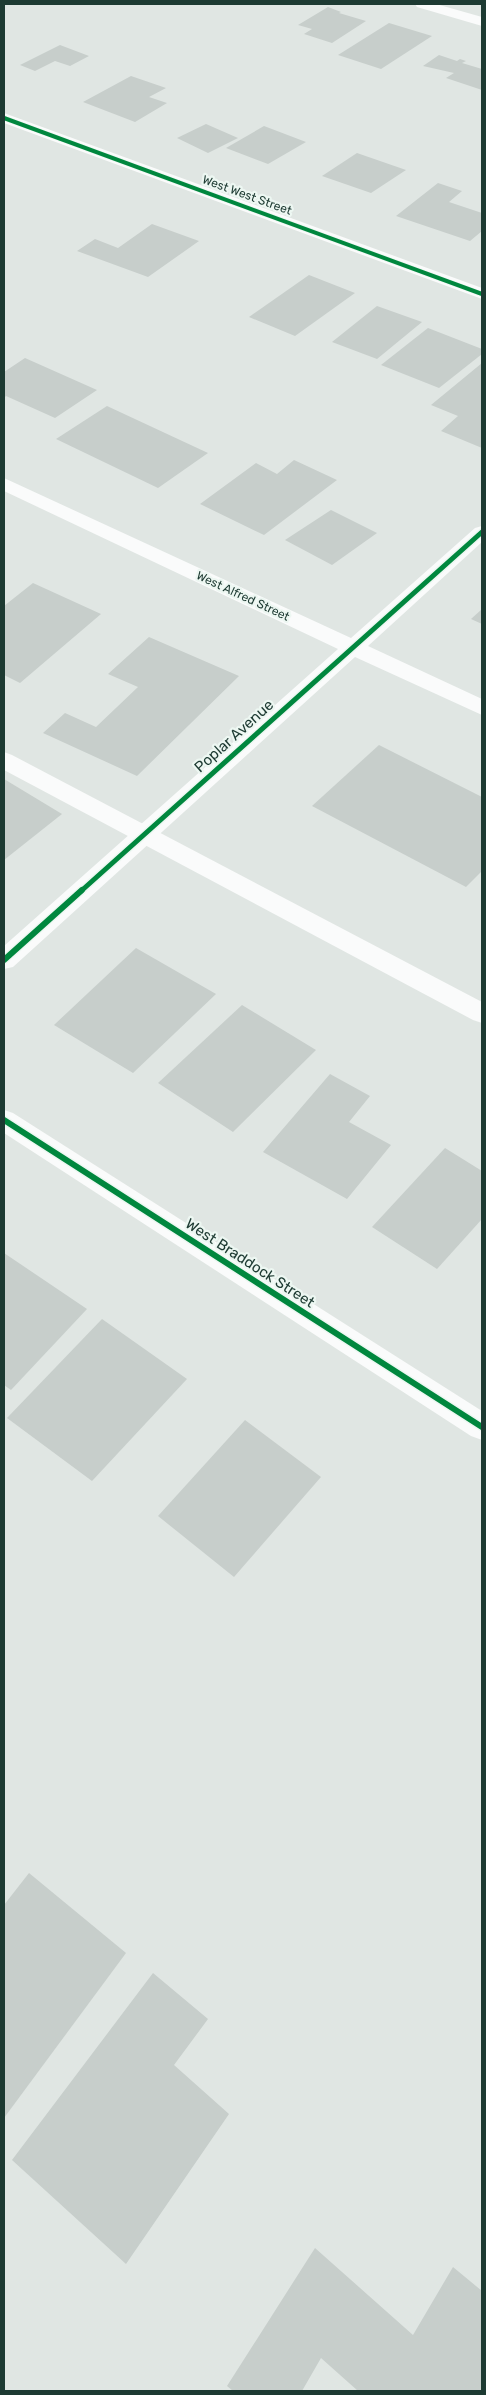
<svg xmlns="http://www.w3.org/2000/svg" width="486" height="2395" viewBox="0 0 486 2395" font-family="Rubik,sans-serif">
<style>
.building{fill:#c7cecb}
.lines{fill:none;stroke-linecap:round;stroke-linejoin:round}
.service{fill:#fafbfb;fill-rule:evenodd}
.minor{fill:#fafbfb;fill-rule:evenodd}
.cycleway-far2-casing{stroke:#edf7f2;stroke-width:5.5}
.cycleway-far1-casing{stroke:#edf7f2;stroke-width:8}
.cycleway-casing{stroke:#edf7f2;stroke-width:9}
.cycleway-far2{stroke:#00873e;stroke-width:4}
.cycleway-far1{stroke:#00873e;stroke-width:5}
.cycleway{stroke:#00873e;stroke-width:6}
.labels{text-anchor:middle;stroke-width:4.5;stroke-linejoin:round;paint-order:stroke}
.far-street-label{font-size:12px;fill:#1d3a32;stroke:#edf7f2}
.street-label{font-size:15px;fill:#1d3a32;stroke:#edf7f2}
</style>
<rect width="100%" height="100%" fill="#e0e6e3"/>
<g class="building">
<path d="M328,7l13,5 -2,1 27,8 -34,22 -28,-9 8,-5 -14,-4z"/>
<path d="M389,23l43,13 -51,33 -43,-14z"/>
<path d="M60,45l29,11 -19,10 -15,-5 -20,10 -15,-6z"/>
<path d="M439,55l18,6 3,-2 6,2 -4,2 20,6v21l-36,-12 8,-5 -31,-7z"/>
<path d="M131,76l35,12 -17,9 18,6 -32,19 -52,-20z"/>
<path d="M206,124l32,14 -30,15 -31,-15z"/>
<path d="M264,126l42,16 -38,22 -42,-16z"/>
<path d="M357,153l49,17 -35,23 -49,-17z"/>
<path d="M438,183l24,8 -13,11 33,11v18l-12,10 -74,-25z"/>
<path d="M152,224l47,17 -51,36 -71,-26 18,-12 23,9z"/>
<path d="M309,275l46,18 -60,43 -46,-19z"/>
<path d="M377,306l45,16 -45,37 -45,-17z"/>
<path d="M428,328l54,21v5l-43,34 -58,-23z"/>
<path d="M25,358l72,32 -42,28 -49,-22 -2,2v-26z"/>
<path d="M482,363v85l-41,-17 17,-15 -27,-11z"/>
<path d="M107,406l101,47 -50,35 -102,-49z"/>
<path d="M294,460l43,20 -73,55 -64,-31 56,-41 21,11z"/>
<path d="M331,510l46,23 -45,32 -47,-25z"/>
<path d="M33,583l68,31 -81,69 -16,-8v-69z"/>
<path d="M482,609v15l-11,-5z"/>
<path d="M149,637l90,39 -102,100 -94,-43 22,-20 31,14 42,-40 -30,-13z"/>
<path d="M379,745l103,52v74l-16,16 -154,-81z"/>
<path d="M4,779l58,35 -58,46z"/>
<path d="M136,948l80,46 -83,79 -79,-48z"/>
<path d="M242,1005l74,45 -83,82 -75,-49z"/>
<path d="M330,1074l40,22 -21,26 42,23 -44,54 -84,-47z"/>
<path d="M445,1148l37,23v48l-45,50 -65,-42z"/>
<path d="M4,1253l83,56 -76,81 -7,-5z"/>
<path d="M102,1319l85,60 -95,102 -85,-63z"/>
<path d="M245,1420l76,57 -87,100 -76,-61z"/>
<path d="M29,1873l97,80 -122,165v-213z"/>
<path d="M153,1973l55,46 -34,46 55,49 -103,150 -114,-104z"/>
<path d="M315,2248l98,87 40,-68 29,24v100h-124l-37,-33 -19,33h-69l-6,-5z"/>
</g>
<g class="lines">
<path class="service" d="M4,752l8,3 470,247v21l-9,-3 -469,-250z"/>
<g class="minor">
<path d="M415,4h21l46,13v9l-65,-19z"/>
<path d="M4,113l478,175v11l-478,-176z"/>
<path d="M4,478l347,160 124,-110 7,-2v16l-114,104 114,53v16l-127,-58 -342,310 -9,2v-23l334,-297 -334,-158z"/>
<path d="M4,1110l9,3 469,298v29l-11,-4 -467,-303z"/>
</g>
<g class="cycleway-far2-casing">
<path id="cycleway-far2" d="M4,118l478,176"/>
</g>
<g class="cycleway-far1-casing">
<path id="cycleway-far1" d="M80,892l402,-360"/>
</g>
<g class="cycleway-casing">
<g id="cycleway">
<path d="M4,960l78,-70"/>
<path d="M4,1120l478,307"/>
</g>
</g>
<use href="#cycleway-far2" class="cycleway-far2"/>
<use href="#cycleway-far1" class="cycleway-far1"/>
<use href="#cycleway" class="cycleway"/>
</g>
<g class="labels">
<g class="far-street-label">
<text transform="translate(247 195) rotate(20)" y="4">West West Street</text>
<text transform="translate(243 596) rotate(25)" y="4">West Alfred Street</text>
</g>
<g class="street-label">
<text transform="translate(234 736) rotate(-42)" y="5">Poplar Avenue</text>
<text transform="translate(250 1263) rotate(33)" y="5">West Braddock Street</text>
</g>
</g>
<rect width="486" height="2395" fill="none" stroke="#1d3a32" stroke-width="10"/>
</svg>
